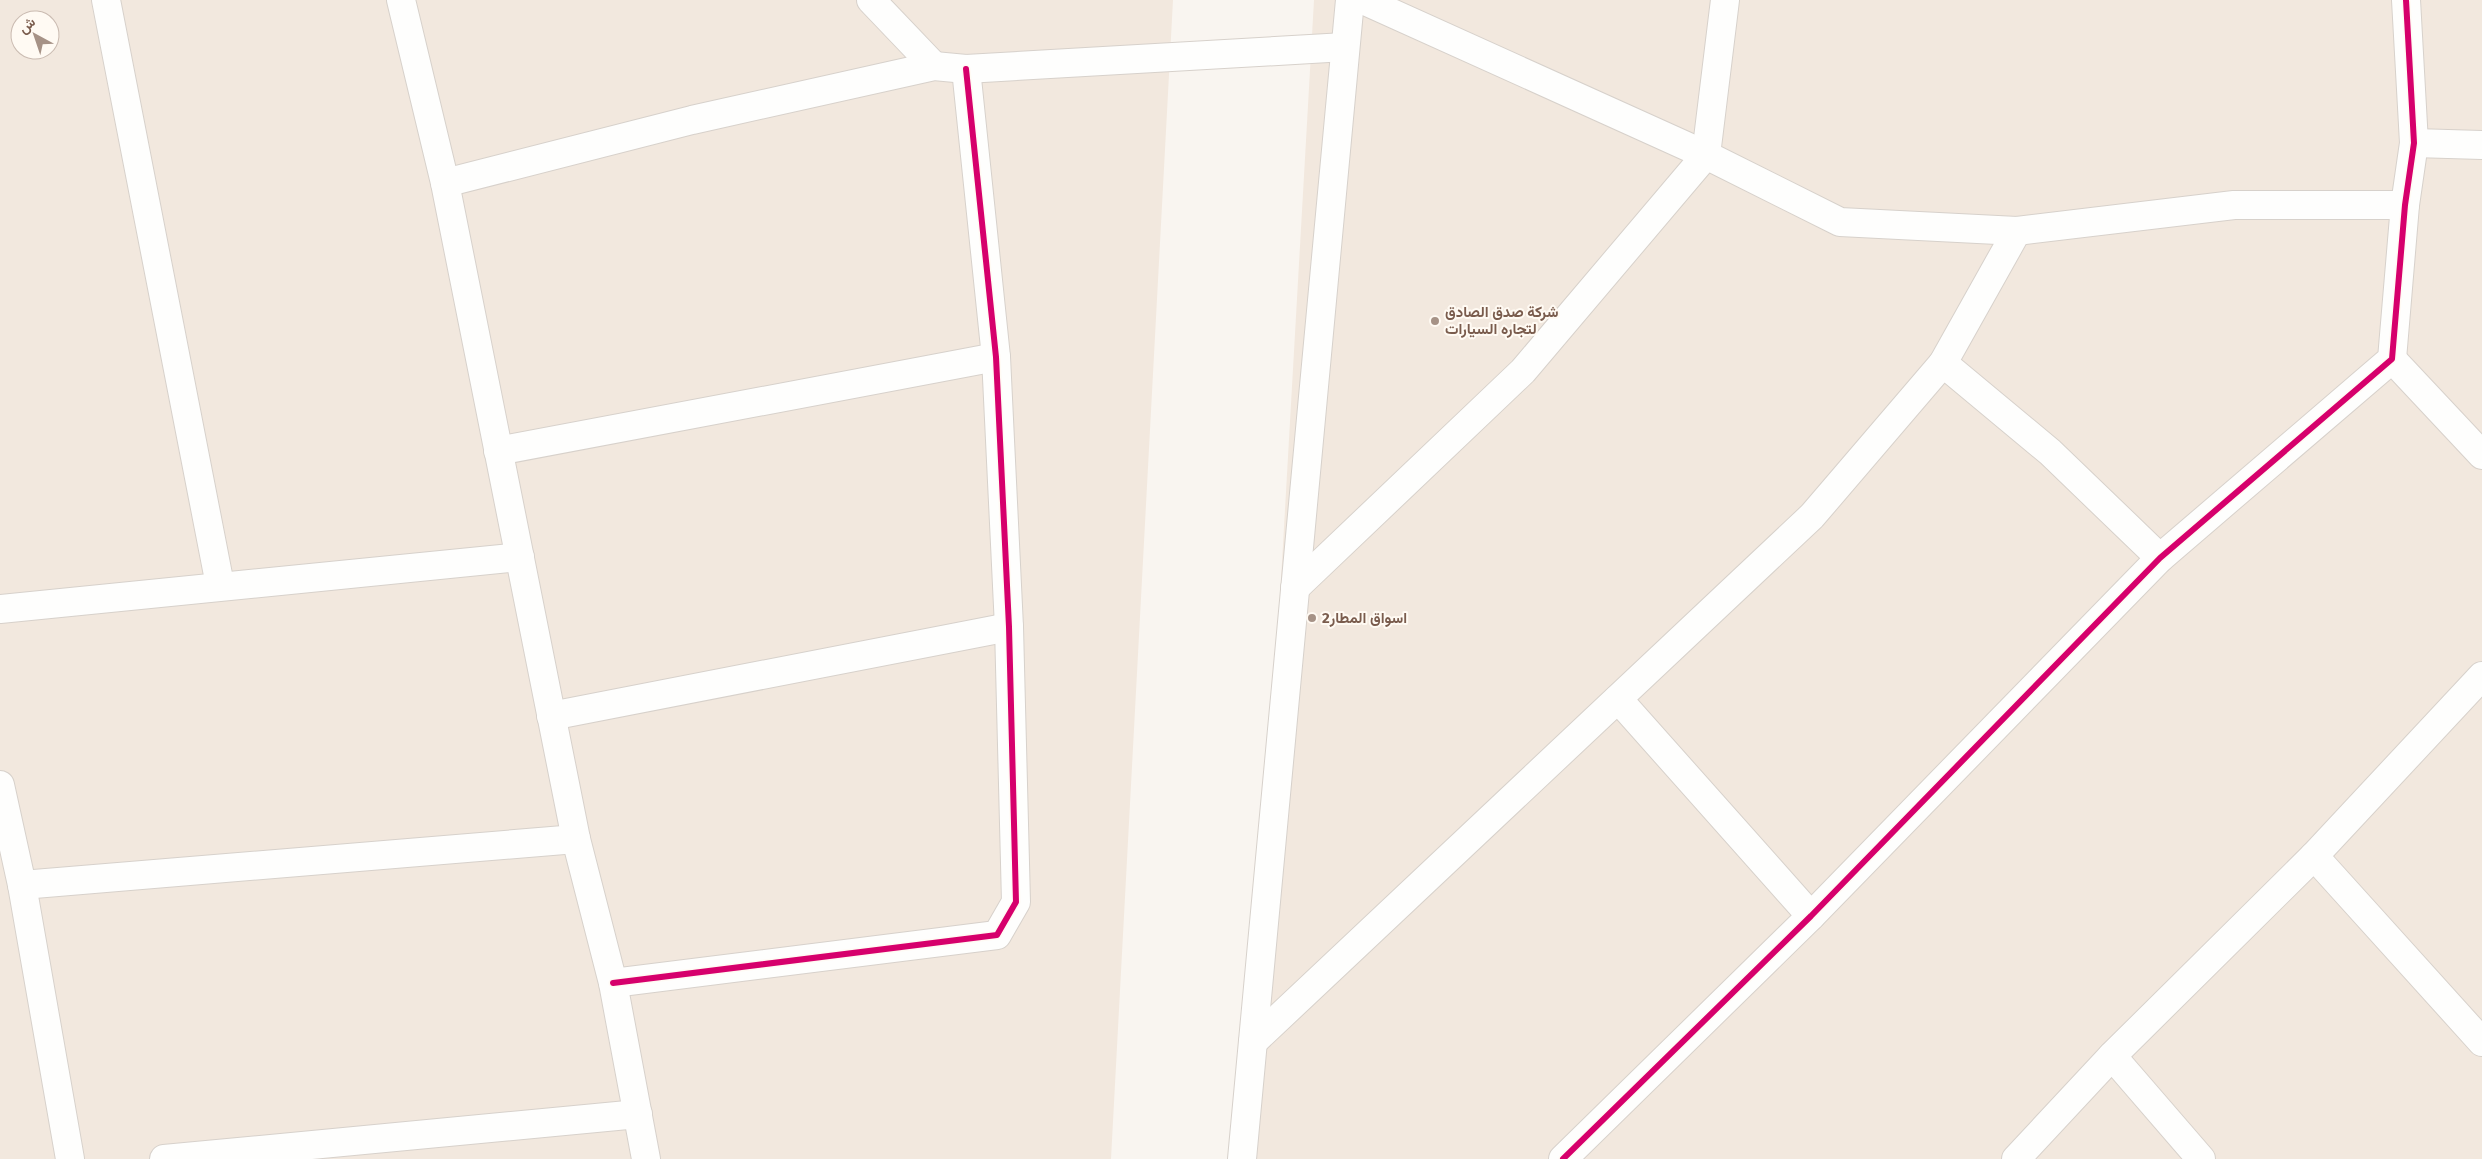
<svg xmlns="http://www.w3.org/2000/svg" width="2482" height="1159" viewBox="0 0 2482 1159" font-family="'Fira Sans',Vazirmatn,sans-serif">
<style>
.residential{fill:#f2e8de;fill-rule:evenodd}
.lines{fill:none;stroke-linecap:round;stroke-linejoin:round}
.minor-casing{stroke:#d7d1cb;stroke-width:30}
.minor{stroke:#fefefd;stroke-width:28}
.cycleway-casing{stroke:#fffaf3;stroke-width:9}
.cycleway{stroke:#d6006c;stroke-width:6}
.poi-dot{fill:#a69286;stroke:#fffaf3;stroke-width:2}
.labels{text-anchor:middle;stroke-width:4;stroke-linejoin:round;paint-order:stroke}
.poi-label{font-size:15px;font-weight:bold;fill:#7a5c4d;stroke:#fffaf3;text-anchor:start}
</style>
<rect width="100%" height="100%" fill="#f9f5f0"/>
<g class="residential">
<path d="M0,0h1173l-62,1159h-1111zM20,20h30v30h-30z"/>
<path d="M1314,0h1168v1159h-1234z"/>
</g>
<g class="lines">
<g class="minor-casing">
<g id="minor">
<path d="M106,0l114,585"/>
<path d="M401,0l44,183 131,656 37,144 33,176"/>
<path d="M871,0l63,66"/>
<path d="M1363,0l343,155 134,67 177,9 217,-26h171"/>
<path d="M2414,143l68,2"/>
<path d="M445,183l247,-63 242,-54 32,3 379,-22"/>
<path d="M2392,359l90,96"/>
<path d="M1943,363l107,89 110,106"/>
<path d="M498,451l498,-94"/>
<path d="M1295,588l228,-217 183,-216 19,-155"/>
<path d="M0,609l520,-52"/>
<path d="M1618,699l193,217"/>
<path d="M551,716l458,-89"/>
<path d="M0,785l22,100 48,274"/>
<path d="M2314,856l168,186"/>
<path d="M22,885l554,-46"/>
<path d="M613,983l384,-48 19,-33 -7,-275 -13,-270 -30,-288"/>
<path d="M1253,1042l559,-526 131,-153 74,-132"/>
<path d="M2112,1056l89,103"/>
<path d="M164,1159l474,-45"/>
<path d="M1242,1159l108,-1159"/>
<path d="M1563,1159l248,-243 349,-358 232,-199 13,-154 9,-62 -8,-143"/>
<path d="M2016,1159l96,-103 202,-200 168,-180"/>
</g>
</g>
<use href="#minor" class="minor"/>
<g class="cycleway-casing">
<g id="cycleway">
<path d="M613,983l384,-48 19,-33 -7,-275 -13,-270 -30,-288"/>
<path d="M1563,1159l248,-243 349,-358 232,-199 13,-154 9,-62 -8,-143"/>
</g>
</g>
<use href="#cycleway" class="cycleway"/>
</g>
<g class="poi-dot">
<circle cx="1435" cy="321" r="5"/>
<circle cx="1312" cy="618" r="5"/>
</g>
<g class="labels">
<g class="poi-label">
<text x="1445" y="317">شركة صدق الصادق<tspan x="1445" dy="17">لتجاره السيارات</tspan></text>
<text x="1322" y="623">اسواق المطار2</text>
</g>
</g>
<g transform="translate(35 35) rotate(320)"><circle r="24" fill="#fffaf3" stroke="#cabbb1"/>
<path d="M0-4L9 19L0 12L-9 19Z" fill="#a69286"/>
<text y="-8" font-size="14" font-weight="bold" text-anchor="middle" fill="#7a5c4d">ش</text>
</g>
</svg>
